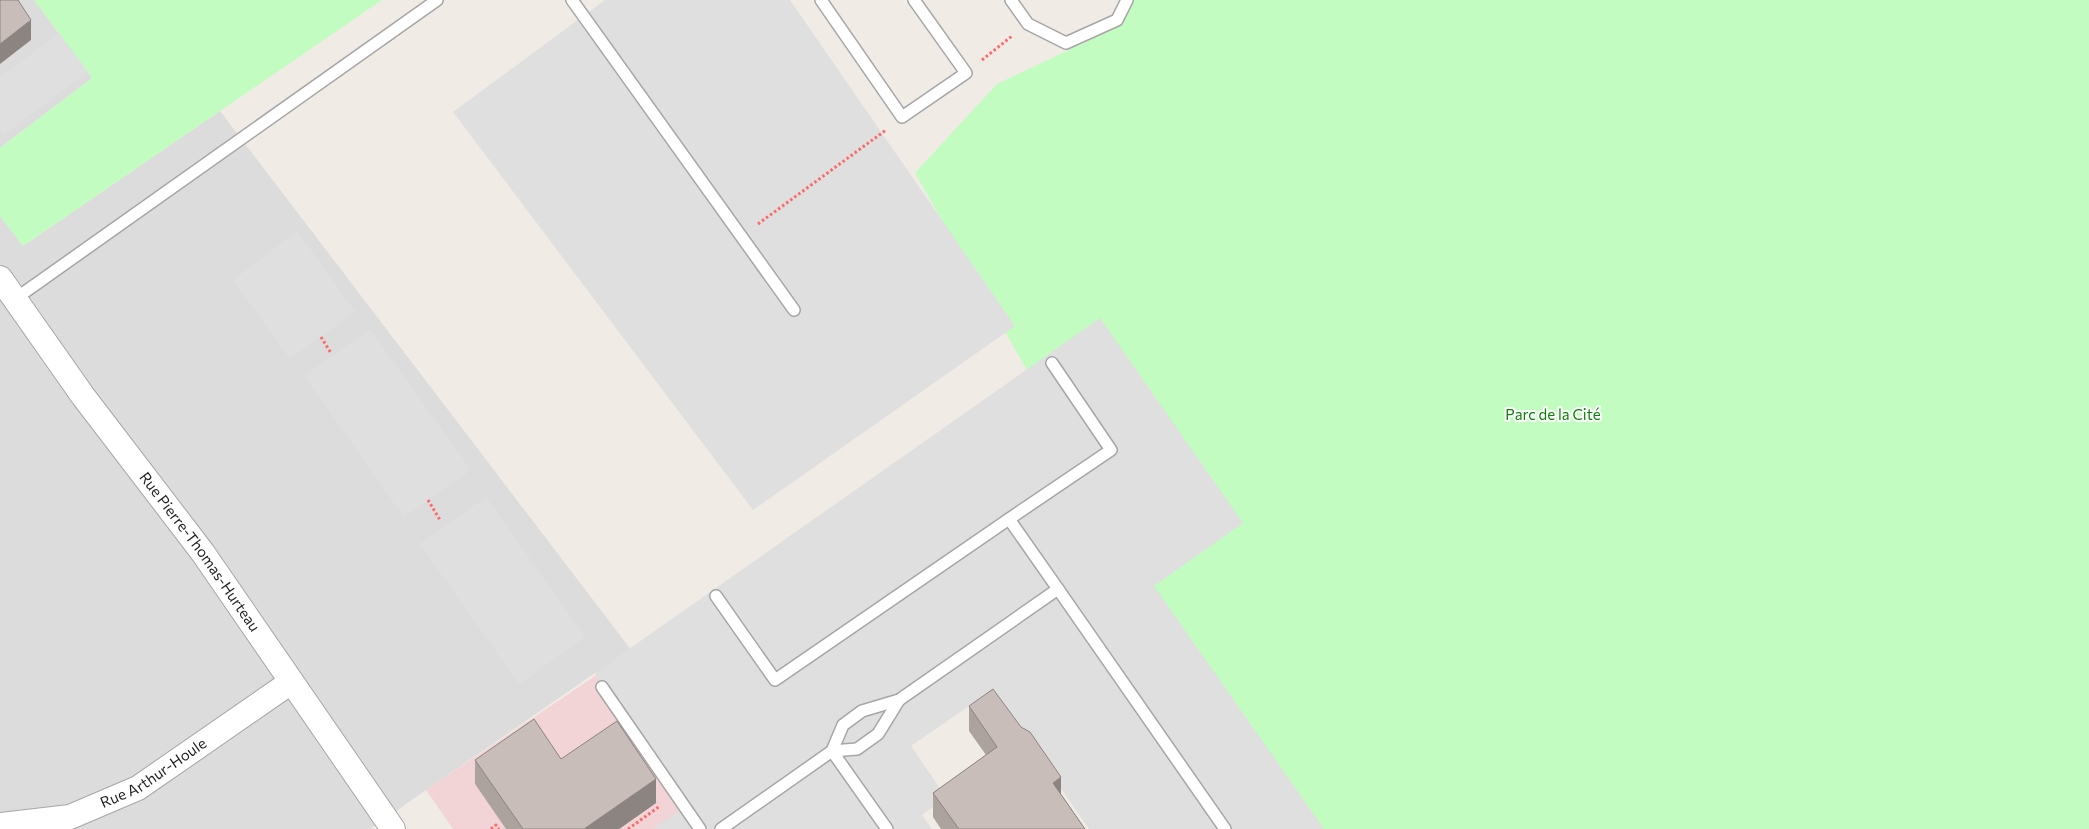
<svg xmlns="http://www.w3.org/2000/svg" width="2089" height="829" viewBox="0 0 2089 829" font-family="Commissioner,sans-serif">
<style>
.residential{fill:#dddcdc}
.commercial{fill:#f2d4d6}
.park{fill:#c2fcc0}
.parking{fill:#dfdfdf}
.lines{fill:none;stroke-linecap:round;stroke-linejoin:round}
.service-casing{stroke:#a6a6a6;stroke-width:14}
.minor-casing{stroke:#a6a6a6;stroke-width:26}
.path{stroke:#ff6769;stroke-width:3;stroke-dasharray:2.5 2.5;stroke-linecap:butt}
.service{stroke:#fff;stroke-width:11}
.minor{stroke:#fff;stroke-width:24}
.wall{fill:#aca39e}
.shaded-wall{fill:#8c8481}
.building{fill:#c8bdb8;stroke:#8c8481}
.labels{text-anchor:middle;stroke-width:4;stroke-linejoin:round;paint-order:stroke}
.park-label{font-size:15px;fill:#0a8307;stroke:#fff}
.street-label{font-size:15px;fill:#1f1f1f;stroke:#fff}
</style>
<rect width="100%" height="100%" fill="#f0ebe5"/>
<g class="residential">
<path d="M0,0h34l58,78 -92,70z"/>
<path d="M220,111l412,540 -37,22 -225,156h-370v-613l23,30z"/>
</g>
<path class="commercial" d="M632,651l122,178h-301l-27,-39z"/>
<g class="park">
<path d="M34,0h348l-359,246 -23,-30v-68l92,-70z"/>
<path d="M1128,0h961v829h-801l-373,-656 82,-89 93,-44z"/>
</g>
<g class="parking">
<path d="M605,0h185l225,326 -262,184 -300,-398z"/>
<path d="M59,33l29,39 -84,63 -4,-5v-53z"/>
<path d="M297,231l58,81 -65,47 -57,-79z"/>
<path d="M1100,318l143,205 -89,63 170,243h-235l-97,-139 -81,56 35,51 -24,18 10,14h-279l31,-22 -82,-120 -7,-14z"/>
<path d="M370,329l101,141 -67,47 -100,-141z"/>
<path d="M486,497l99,140 -66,47 -99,-140z"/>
</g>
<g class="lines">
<g class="service-casing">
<g id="service">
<path d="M572,0l222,310"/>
<path d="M821,0l81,117 64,-44 -52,-73"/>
<path d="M1011,0l17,24 38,19 51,-23 10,-20"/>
<path d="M15,299l422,-299"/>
<path d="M1009,519l102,-69 -59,-87"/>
<path d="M1058,589l167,240"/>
<path d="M716,596l59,84 234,-161 49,70 -159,111 -37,11 -19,14 -11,26 -111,78"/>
<path d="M602,687l98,142"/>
<path d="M832,751l55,78"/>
<path d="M832,751l25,-2 21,-15 21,-34"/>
</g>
</g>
<g class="minor-casing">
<g id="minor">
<path id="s1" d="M0,278l83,118 120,157 190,276"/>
<path id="s2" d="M0,825l70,-8 68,-29 153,-106"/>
</g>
</g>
<g class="path">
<path d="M982,60l30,-24"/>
<path d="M758,224l128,-94"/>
<path d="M321,337l10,16"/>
<path d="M428,500l12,20"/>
<path d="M491,829l5,-4 3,4"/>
<path d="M628,829l32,-23"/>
</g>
<use href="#service" class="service"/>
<use href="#minor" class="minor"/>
</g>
<g class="wall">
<path d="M969,706l92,88 24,35h-144l-8,-12v-24l53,-38 -17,-24z"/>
<path d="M561,759l95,44 -37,26h-113l-31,-45v-24z"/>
</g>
<g class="shaded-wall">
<path d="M31,20v20l-31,24v-20z"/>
<path d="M1061,777v24l-8,-18z"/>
<path d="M656,779v24l-37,26h-35z"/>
</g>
<g class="building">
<path d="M0,0h18l13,20 -31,24z"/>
<path d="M993,689l28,38 9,5 31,45 -8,6 32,46h-126l-26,-36 64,-46 -28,-41z"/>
<path d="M534,719l27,40 56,-38 39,58 -72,50h-61l-48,-69z"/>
</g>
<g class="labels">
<g class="park-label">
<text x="1553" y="420">Parc de la Cité</text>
</g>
<g class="street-label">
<text dy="5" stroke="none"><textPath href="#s1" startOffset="339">Rue Pierre-Thomas-Hurteau</textPath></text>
<text dy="5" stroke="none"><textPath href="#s2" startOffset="165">Rue Arthur-Houle</textPath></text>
</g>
</g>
</svg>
